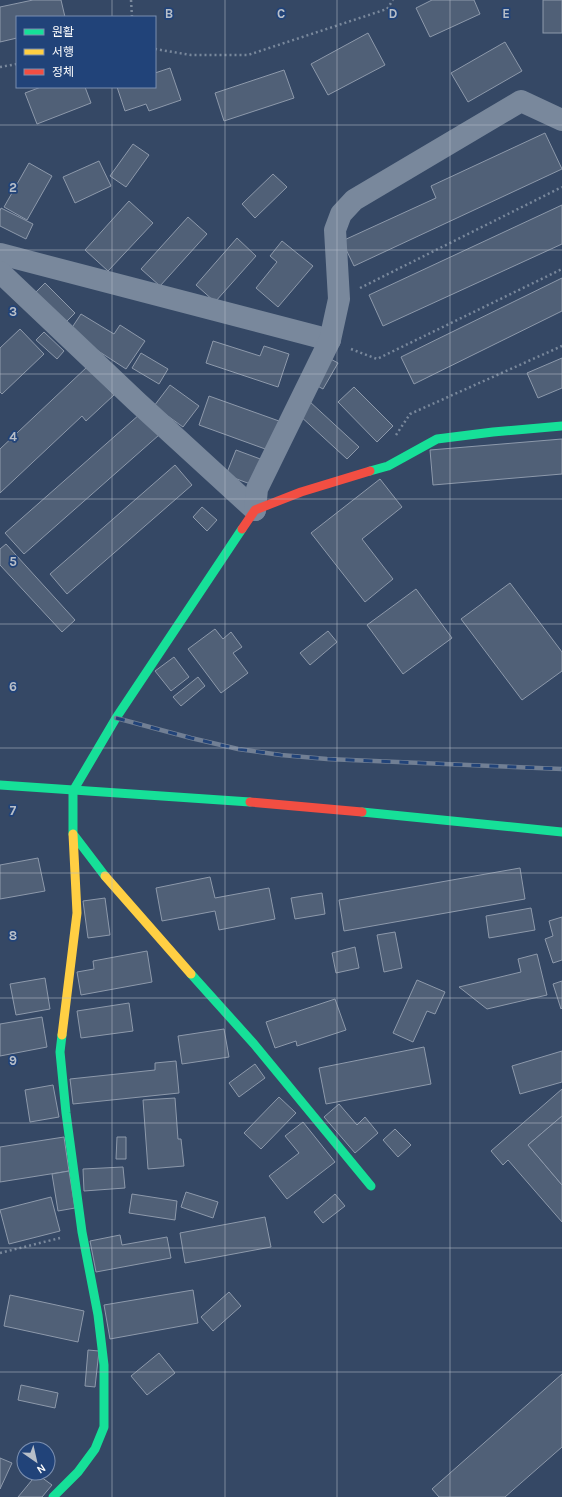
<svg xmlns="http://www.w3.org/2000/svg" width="562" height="1497" viewBox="0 0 562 1497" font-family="Karla,'Noto Sans KR',sans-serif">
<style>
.building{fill:#506077;stroke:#8d99ab}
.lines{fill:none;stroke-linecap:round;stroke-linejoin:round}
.path{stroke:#79889c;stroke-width:2.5;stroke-dasharray:2 3;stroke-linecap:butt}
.street{stroke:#79889c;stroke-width:22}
.fast{stroke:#16e098;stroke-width:9}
.slow{stroke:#ffcf43;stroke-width:9}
.jam{stroke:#f24e42;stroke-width:9}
.rail-casing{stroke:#717f94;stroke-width:4.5}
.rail{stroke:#214379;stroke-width:3;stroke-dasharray:9;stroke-linecap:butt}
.grid{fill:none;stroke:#b8bfc9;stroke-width:1;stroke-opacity:0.55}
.grid-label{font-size:13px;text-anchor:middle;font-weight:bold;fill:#b8bfc9;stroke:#214379;stroke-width:3.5;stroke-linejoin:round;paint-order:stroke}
</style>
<rect width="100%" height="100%" fill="#354865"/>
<g class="building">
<path d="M33,0h28l4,17h-48v21l-17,4v-35z"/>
<path d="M432,0h42l6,14 -50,23 -14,-29z"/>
<rect x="543" y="0" width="19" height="33"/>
<path d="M368,33l17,32 -57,30 -17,-31z"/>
<path d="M505,42l17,29 -54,31 -17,-29z"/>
<path d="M170,68l11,32 -32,11 -3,-7 -21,7 -8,-24h38v-14z"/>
<path d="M284,70l10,28 -70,23 -9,-28z"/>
<path d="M41,87h44l6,16 -54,21 -12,-31z"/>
<path d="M545,133l17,36 -208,97 -12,-25 94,-43 -5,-12z"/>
<path d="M133,144l16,11 -23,32 -16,-11z"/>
<path d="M99,161l12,25 -36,17 -12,-26z"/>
<path d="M29,163l23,13 -25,44 -23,-13z"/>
<path d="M273,174l14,13 -32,31 -13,-14z"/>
<path d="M129,201l24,22 -45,48 -23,-21z"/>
<path d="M562,205v39l-179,82 -14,-31z"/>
<path d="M1,208l32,16 -7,15 -26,-13v-15z"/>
<path d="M188,217l19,17 -47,52 -19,-17z"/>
<path d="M237,238l19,18 -41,46 -19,-17z"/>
<path d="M282,241l31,25 -35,41 -22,-19 21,-26 -7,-6z"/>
<path d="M562,278v33l-148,73 -13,-27z"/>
<path d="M45,283l30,30 -12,12 -30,-30z"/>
<path d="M81,314l33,20 6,-9 25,16 -19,28 -57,-37z"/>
<path d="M20,329l24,25 -42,40 -2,-2v-44z"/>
<path d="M44,332l20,19 -7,8 -21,-19z"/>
<path d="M213,341l47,15 4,-10 25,8 -11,33 -72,-24z"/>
<path d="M141,353l27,16 -9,15 -27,-16z"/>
<path d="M327,357l11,6 -15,26 -11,-6z"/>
<path d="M562,358v30l-24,10 -11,-25z"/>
<path d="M87,367l27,28 -28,26 -4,-5 -82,77v-44z"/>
<path d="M170,385l29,21 -16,21 -29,-21z"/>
<path d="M354,387l39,39 -16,16 -39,-40z"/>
<path d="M209,396l70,25 -11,29 -69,-25z"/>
<path d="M309,401l50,46 -12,12 -49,-45z"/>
<path d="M140,414l19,21 -135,119 -19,-21z"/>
<path d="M562,439v35l-129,11 -3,-35z"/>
<path d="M236,450l27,10 -10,25 -27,-10z"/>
<path d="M175,465l17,20 -125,109 -17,-20z"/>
<path d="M380,479l22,28 -40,32 31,40 -28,23 -54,-69z"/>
<path d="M202,507l15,13 -10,11 -14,-14z"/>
<path d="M6,544l69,76 -13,12 -62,-67v-16z"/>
<path d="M510,583l52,69v19l-40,29 -61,-81z"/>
<path d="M416,589l36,49 -49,36 -36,-49z"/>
<path d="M215,629l8,10 8,-7 11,15 -9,6 15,20 -27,20 -33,-44z"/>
<path d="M328,631l9,11 -27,23 -10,-12z"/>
<path d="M174,657l15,20 -18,14 -16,-20z"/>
<path d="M198,677l7,9 -24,20 -8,-9z"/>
<path d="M38,858l7,33 -45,8v-34z"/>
<path d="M520,868l5,31 -181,32 -5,-31z"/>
<path d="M210,877l5,21 54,-10 6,31 -56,11 -4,-19 -53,10 -6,-33z"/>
<path d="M322,893l3,21 -30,5 -4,-21z"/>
<path d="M105,898l5,37 -22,3 -5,-37z"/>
<path d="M531,908l4,22 -46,8 -3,-22z"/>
<path d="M562,917v43l-9,3 -8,-24 8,-3 -4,-15z"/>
<path d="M395,932l7,36 -18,4 -7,-37z"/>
<path d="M355,947l4,21 -23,5 -4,-20z"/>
<path d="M147,951l5,31 -71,13 -4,-23 17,-3 -1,-8z"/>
<path d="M537,954l10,41 -60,14 -28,-22 62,-15 -3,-13z"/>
<path d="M45,978l5,31 -34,6 -6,-31z"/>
<path d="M417,980l28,12 -10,22 -8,-3 -14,31 -20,-9z"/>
<path d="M562,981v27l-1,1 -8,-25z"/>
<path d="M335,999l11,31 -49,16 -1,-5 -21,7 -9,-26z"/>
<path d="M129,1003l4,28 -52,7 -4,-27z"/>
<path d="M42,1017l5,30 -47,9v-32z"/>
<path d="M224,1029l5,28 -47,7 -4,-28z"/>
<path d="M424,1047l7,37 -105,20 -7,-36z"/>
<path d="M562,1051v31l-42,12 -8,-28z"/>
<path d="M176,1061l3,32 -106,11 -3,-25 85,-9v-7z"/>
<path d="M255,1064l10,14 -26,19 -10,-14z"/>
<path d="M53,1085l6,32 -29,5 -5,-32z"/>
<path d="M562,1089v27l-34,29 34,40v37l-54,-62 -5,5 -12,-14z"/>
<path d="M279,1097l17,16 -35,36 -17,-16z"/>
<path d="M175,1098l3,41h3l3,27 -36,3 -5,-69z"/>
<path d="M339,1104l18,21 8,-8 13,16 -23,20 -31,-36z"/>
<path d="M562,1116v69l-34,-40z"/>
<path d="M303,1122l32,40 -48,37 -18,-23 30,-23 -14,-17z"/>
<path d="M395,1129l16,16 -13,12 -15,-17z"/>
<path d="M64,1137l5,34 -69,11v-35z"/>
<path d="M117,1137h9v22h-10z"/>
<path d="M123,1167l2,21 -41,3 -1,-22z"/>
<path d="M69,1171l6,37 -17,3 -6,-37z"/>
<path d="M186,1192l32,10 -5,16 -32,-11z"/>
<path d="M132,1194l45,7 -2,19 -46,-7z"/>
<path d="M335,1194l10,12 -22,17 -9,-11z"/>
<path d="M51,1197l9,34 -51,13 -9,-34z"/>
<path d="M265,1217l6,30 -86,16 -5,-30z"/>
<path d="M120,1235l2,10 45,-8 4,21 -75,14 -6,-31z"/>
<path d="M193,1290l5,33 -88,16 -6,-34z"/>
<path d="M229,1292l12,14 -28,25 -12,-14z"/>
<path d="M10,1295l74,16 -6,31 -74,-16z"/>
<path d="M88,1350l11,1 -4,36 -10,-1z"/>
<path d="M159,1353l16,20 -28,22 -16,-19z"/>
<path d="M562,1374v73l-57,50h-66l-7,-8z"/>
<path d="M21,1385l37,8 -3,15 -37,-8z"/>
<path d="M0,1458l12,5 -12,26z"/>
<path d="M37,1474l15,11 -10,12h-24z"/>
</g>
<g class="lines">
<g class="path">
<path d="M131,0l1,17"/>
<path d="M155,49l36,6h57l139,-46 6,-9"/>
<path d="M0,67l17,-3"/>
<path d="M360,288l202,-101"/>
<path d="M351,349l26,10 185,-90"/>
<path d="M396,435l14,-21 152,-68"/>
<path d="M0,1253l60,-15"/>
</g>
<g class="street">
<path d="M0,254l330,86"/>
<path d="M0,272l136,129 119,109"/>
<path d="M255,510l2,-21 73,-149 9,-41 -4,-69 6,-16 13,-14 167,-99 41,19"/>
</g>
<g class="fast">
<path d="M370,471l18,-5 49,-27 56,-7 69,-6"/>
<path d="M0,785l250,17"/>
<path d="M362,812l200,20"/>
<path d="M105,876l-32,-42v-43l43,-73 126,-189"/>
<path d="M191,974l63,70 117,142"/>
<path d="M53,1497l25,-25 17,-23 9,-22v-62l-6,-50 -16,-83 -16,-119 -6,-61 2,-17"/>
</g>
<g class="slow">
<path d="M105,876l86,98"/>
<path d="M62,1035l15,-122 -4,-79"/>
</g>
<g class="jam">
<path d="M242,529l13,-19 46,-18 69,-21"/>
<path d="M250,802l112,10"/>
</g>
<g class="rail-casing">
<path id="rail" d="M116,718l75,20 47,11 43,6 46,4 235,10"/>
</g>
<use href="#rail" class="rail"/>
</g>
<path class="grid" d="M112,0v17M225,0v1497M337,0v1497M450,0v1497M112,87v1410M0,125h562M0,250h562M0,374h562M0,499h562M0,624h562M0,748h562M0,873h562M0,998h562M0,1123h562M0,1248h562M0,1372h562"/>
<g class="grid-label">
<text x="169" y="18">B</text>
<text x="281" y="18">C</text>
<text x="393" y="18">D</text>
<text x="506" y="18">E</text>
<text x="13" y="192">2</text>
<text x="13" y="316">3</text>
<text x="13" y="441">4</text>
<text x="13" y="566">5</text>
<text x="13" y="691">6</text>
<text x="13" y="815">7</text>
<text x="13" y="940">8</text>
<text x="13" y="1065">9</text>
</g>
<rect x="16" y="16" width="140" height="72" fill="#214379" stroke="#7a8eaf"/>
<rect x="24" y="29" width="20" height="6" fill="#16e098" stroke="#7a8eaf"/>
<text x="52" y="36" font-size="12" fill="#ffffff">원활</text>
<rect x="24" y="49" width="20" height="6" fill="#ffcf43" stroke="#7a8eaf"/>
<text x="52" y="56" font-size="12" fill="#ffffff">서행</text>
<rect x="24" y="69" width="20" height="6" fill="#f24e42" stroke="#7a8eaf"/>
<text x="52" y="76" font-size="12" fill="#ffffff">정체</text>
<g transform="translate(36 1461) rotate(146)"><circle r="19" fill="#214379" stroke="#7a8eaf"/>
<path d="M0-3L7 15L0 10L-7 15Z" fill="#b8bfc9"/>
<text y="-6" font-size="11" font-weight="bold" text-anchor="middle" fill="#ffffff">N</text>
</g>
</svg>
